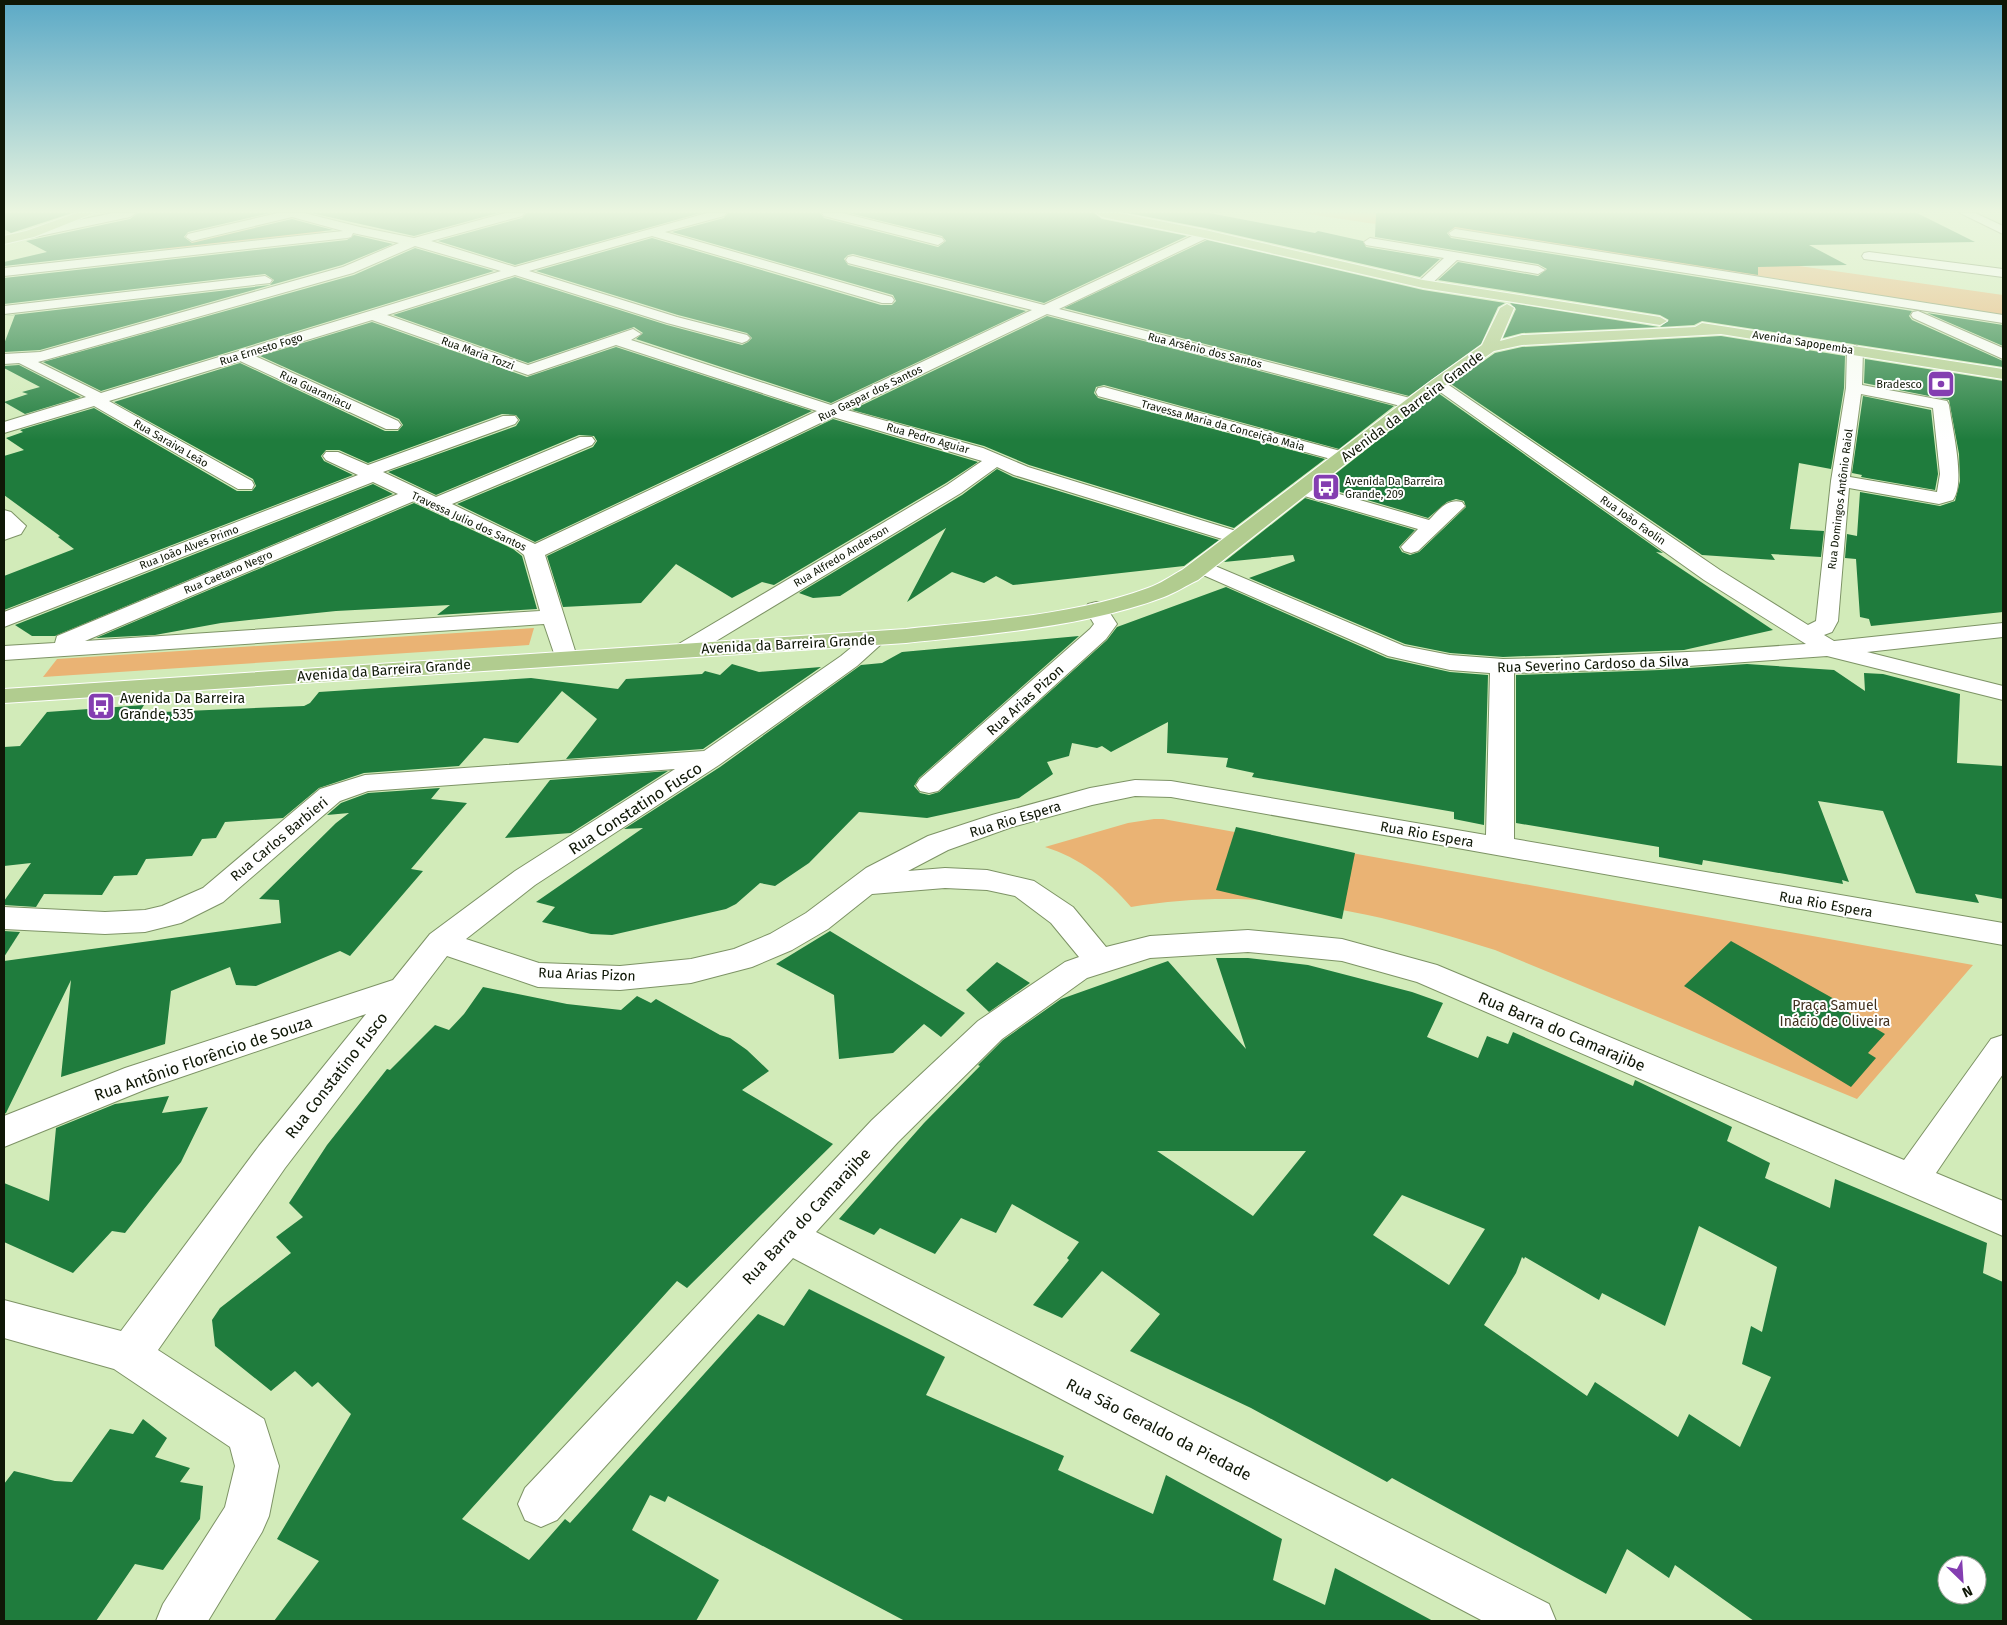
<svg xmlns="http://www.w3.org/2000/svg" width="2007" height="1625" viewBox="0 0 2007 1625" font-family="'Fira Sans',sans-serif">
<style>
.green{fill:#eab374}
.building{fill:#1f7c3d;fill-rule:evenodd}
.lines{fill:none;stroke-linecap:round;stroke-linejoin:round}
.minor-casing{stroke:#7d9365;stroke-width:2}
.major-casing{stroke:#fff;stroke-width:2}
.minor{fill:#fff;fill-rule:evenodd}
.major{fill:#b1cc8f;fill-rule:evenodd}
.labels{text-anchor:middle;stroke-width:4;stroke-linejoin:round;paint-order:stroke}
.far-street-label{font-size:11px;fill:#0f1706;stroke:#fff}
.far-poi-label{font-size:11px;fill:#0f1706;stroke:#fff;text-anchor:end}
.street-label{font-size:14px;fill:#0f1706;stroke:#fff}
.poi-label{font-size:14px;fill:#0f1706;stroke:#fff;text-anchor:start}
.park-label{font-size:14px;fill:#42311f;stroke:#fff}
.near-street-label{font-size:16px;fill:#0f1706;stroke:#fff}
</style>
<rect width="100%" height="100%" fill="#d2ebb9"/>
<g class="green">
<path d="M1302,213h126l575,82v20l-557,-86 -5,5z"/>
<path d="M285,221l40,11 -167,18z"/>
<path d="M534,628l-5,17 -486,32 14,-18z"/>
<path d="M1154,819h9l810,146 -116,134 -362,-149c-124,-39 -233,-65 -364,-43 -24,-28 -51,-49 -86,-60l83,-24z"/>
</g>
<g class="building">
<path d="M4,213h68l-61,20 -7,-4z"/>
<path d="M138,213h132l-82,19 -4,5 8,6 100,-24 41,11 -329,36v-4l43,-10 -21,-11 104,-22z"/>
<path d="M311,213h187l-84,23z"/>
<path d="M526,213h175l-186,52 -77,-24 84,-23z"/>
<path d="M728,213h92l4,5 114,29 8,-6 -4,-5 -93,-23h245l8,6 85,17 -143,67 -191,-49 -5,1 -4,4 4,6 178,46 -195,92 -195,-64 7,-6 -9,-6 -106,36 -135,-48 122,-38 152,48 75,20 6,-3 4,-4 -5,-5 -69,-18 -142,-44 116,-33 229,67h11l4,-4 -3,-6 -221,-63 52,-14z"/>
<path d="M1128,213h81l106,20 3,-2 45,10 3,6 74,12 -20,18 -215,-49z"/>
<path d="M1376,213h541l58,29 -166,3 38,20 -89,2v8l-303,-48 -8,6 4,5 461,73 -3,5 3,4 91,41v6l-301,-46 -8,4 -34,2 9,-7 -9,-5 -222,-35 20,-18 80,14 9,-7 -9,-5 -163,-27z"/>
<path d="M354,235l39,9 -51,21 -302,85 -36,2v-8l11,-29 -11,1 266,-31 4,-5 -9,-6 -261,30v-26l343,-38z"/>
<path d="M1207,240l216,50 82,13 -7,4 -17,37 -72,52 -345,-88z"/>
<path d="M415,248l79,23 -393,120 -58,-29 311,-87z"/>
<path d="M1510,303l149,24 -137,6 -19,5 13,-29z"/>
<path d="M1927,313l76,12v21z"/>
<path d="M1047,316l347,90 -55,43 -235,-64 -8,2 -2,6 4,5 227,61 -91,69 -205,-63 -45,-19 -132,-36z"/>
<path d="M372,322l155,55 89,-30 196,64 -277,131 -78,-38 136,-57 4,-6 -3,-5 -15,-1 -143,60 -48,-23 128,-46 4,-6 -4,-5 -14,-1 -134,49 -29,-13h-13l-5,6 3,5 29,14 -349,135v-34l70,-27 -16,-12 2,-1 -56,-41v-39l20,-6 -18,-12 17,-6 -3,-2 74,-22 143,83h15l4,-5 -3,-7 -139,-77 126,-39 145,68h13l5,-6 -4,-6 -139,-63z"/>
<path d="M1721,336l124,20 -1,32 -13,81 -32,-6 -9,66 34,2 -3,26 -50,-3 4,6 -73,-5 -251,-171 44,-31 27,-6z"/>
<path d="M1865,359l138,22v231l-132,14 -2,-7 -9,-2 -4,-58 -11,-1 2,-24 10,2 3,-44 80,14 15,-5 5,-20 -1,-27 -10,-54 -85,-17z"/>
<path d="M19,365l62,32 -56,17 -21,-12 24,-8 -6,-2 18,-5 -36,-19v-2z"/>
<path d="M1438,393l225,160 -7,-1 117,78 -89,20 -181,7 -53,-4 -45,-9 -156,-66 46,-17 -2,-6 -69,7 81,-64 110,32 -16,17 3,5 8,3 9,-3 47,-45 -2,-6 -8,-2 -9,3 -19,16 -108,-32z"/>
<path d="M1863,396l68,14 7,64 -3,16 -74,-13 1,-2 -10,-2z"/>
<path d="M833,419l145,43 -32,21 -172,102 -12,-3 -30,16 -56,-34 -35,39 -78,4 -16,-51z"/>
<path d="M997,469l16,8 206,63 -35,26 -171,19 -17,-9 -12,7 -32,-11 -45,30 39,-74 -106,68 -27,2 -14,-5 163,-98z"/>
<path d="M373,484l20,10 -338,142h-23l-17,-11z"/>
<path d="M414,503l99,46 9,7 15,53 -100,6 13,-10 -114,6 -115,12 -66,12 -59,3z"/>
<path d="M1226,587l161,71 63,14 38,3 -4,150 -30,-6v-7l-202,-35 2,-4 -28,-6 2,-9 -61,-5 1,-31 -57,30 -9,-6 -5,2 -25,-5 -3,13 -22,6 6,12 -34,24 -92,20 -68,-6 -50,51 -34,23 -15,-3 -24,21 -10,5 -114,26 -21,-1 -49,-12 13,-15 -19,-5 107,-74 -19,1 96,-62 141,-102 21,-2 20,-11 177,-16 -160,142 -5,8 6,7 9,2 10,-3 168,-152 10,-13z"/>
<path d="M732,664l27,8 62,-5 -118,82 -137,10 31,-40 -35,-28 -44,52 -34,-5 -25,28 -95,7 -45,15 -36,30 -58,4 -9,16 -14,1 -10,17 -46,3 -9,16 -23,1 -12,19 -58,-1 -8,13 -32,-2v-4l27,-38 -27,3v-119l16,-1 27,-34 97,-7 -5,8 165,-7 6,-3 9,-11 212,-14 87,11 8,-10 76,-5 3,-3 15,4z"/>
<path d="M1747,664l87,6 31,21 -1,-18 19,1 77,20 -3,69 46,3v133l-28,-5 4,9 -63,-10 -33,-82 -65,-10 31,81 -7,-2 1,4 -140,-24 -1,5 -43,-8v-10l-143,-24v-148l144,-5z"/>
<path d="M668,771l-97,62 -66,5 45,-58z"/>
<path d="M440,788l-9,11 36,4 -56,66 12,2 -73,85 -10,-5 -84,35 -20,-1 -6,-18 -59,24 -6,53 -104,33 10,-97 -65,133 -2,1v-153l277,-38 -2,-23 -20,-1 77,-76 13,-10 -22,2 14,-12 27,-10z"/>
<path d="M1236,827l119,26 -13,66 -126,-29z"/>
<path d="M4,931l16,1 -16,25z"/>
<path d="M830,931l135,82 -24,24 -17,-13 -31,29 -54,6 -5,-64 -58,-31z"/>
<path d="M1731,941l105,59 -3,3 52,31 -17,19 8,5 -25,29 -167,-101z"/>
<path d="M1216,958h32l60,7 104,27 31,11 -16,34 51,21 9,-22 21,8 5,-12 120,54 2,-6 97,47 -5,14 43,22 -5,15 65,30 5,-29 152,64 -4,30 20,9v339h-249l-79,-56 -6,13 -42,-29 -21,45 -214,-116 -5,4 -136,-74 -121,-57 30,-37 -58,-43 -40,47 -29,-13 36,-45 -2,-2 12,-16 -67,-38 -16,29 -35,-15 -26,36 -55,-26 -6,7 -35,-16 85,-96 56,-57 -2,-1 25,-25 58,-41 107,-38 78,88zM1157,1151h149l-53,65zM1402,1195l83,34 -36,56 -76,-50zM1699,1226l78,41 -15,65 -11,-6 -9,38 29,13 -31,70 -51,-33 -11,23 -83,-55 -8,14 -103,-71 32,-52 6,-16 2,2 1,-2 74,43 3,-7 63,33zM1947,1565h30v30h-30z"/>
<path d="M997,962l33,21 -41,29 -23,-22z"/>
<path d="M483,987l84,17 54,6 16,-14 14,7 5,-4 64,36 10,3 17,12 22,21 -27,19 91,54 -146,144 -10,-7 -215,238 67,41 36,-41 5,4 188,-209 26,12 25,-37 136,68 -19,38 138,61 -6,14 95,44 13,-39 116,64 -9,41 52,25 10,-37 98,53h-528l-237,-125 -3,6 -15,-7 -18,35 87,50 -23,41h-422l45,-60 -42,-22 74,-125 -33,-32 -6,5 -17,-16 -24,20 -56,-45 -3,-26 8,-12 71,-55 -15,-16 27,-20 -14,-14 38,-58 60,-76 3,1 45,-45 14,5 15,-16z"/>
<path d="M169,1096l-7,17 46,-6 -27,55 -56,71 -13,-2 -39,42 -69,-31v-59l45,18 7,-73 59,-24z"/>
<path d="M143,1419l24,19 -12,19 35,11 -10,14 23,4 -3,33 -37,51 -28,-6 -39,57h-92v-137l10,-13 41,10 17,1 38,-53 23,5z"/>
</g>
<g class="lines">
<g class="minor-casing">
<g id="minor">
<path d="M113,213h23l-6,4 -100,21 -6,-4 6,-4z"/>
<path d="M278,213h26l56,14 54,11 91,-25h19l-2,3 -91,25 84,26 192,-54h19l-2,3 -59,16 227,65 2,3 -2,3h-10l-230,-67 -123,35 148,46 70,18 3,3 -3,3 -5,2 -75,-20 -152,-48 -128,40 141,50 105,-36 8,5 -10,6 200,65 201,-95 -184,-47 -2,-3 2,-3 5,-1 191,49 161,-75 4,1 2,3 -2,3 -150,72 359,91 2,4 -2,4 -6,1 -365,-95 -200,96 136,38 45,19 218,67 3,4 -3,4 -7,2 -7,-2 -218,-67 -17,-8 -36,26 -268,162 -8,2 -8,-2 -4,-5 4,-5 270,-160 35,-24 -149,-44 -288,138 32,102 -4,5 -8,2 -8,-2 -13,-38 -540,36v-14l51,-3 2,-7 341,-142 -25,-12 -369,145v-15l354,-137 -32,-15 -3,-4 3,-4h12l30,13 135,-49h12l3,4 -3,4 -132,48 53,25 144,-60h12l3,4 -3,4 -140,59 83,40 282,-133 -201,-66 -88,30 -156,-55 -117,36 143,65 3,4 -3,4h-12l-146,-68 -131,40 143,80 2,4 -2,4h-14l-144,-83 -90,27v-11l82,-25 -67,-34 -15,1v-10l36,-2 303,-85 56,-24 -46,-10 -2,4 -4,1 -343,38v-8l339,-37 -51,-14 -100,24 -6,-4 2,-3zM415,246l86,25 -400,122 -63,-31 315,-89zM414,501l100,46 10,8 16,56 -455,30z"/>
<path d="M822,213h20l100,25 2,3 -6,4 -114,-29z"/>
<path d="M1960,213h15l28,13v8z"/>
<path d="M1455,229l548,86v8l-552,-87 -2,-3z"/>
<path d="M1370,238l168,28 7,4 -7,4 -81,-14 -29,27 -5,1 -7,-4 28,-26 -78,-13 -2,-3z"/>
<path d="M1869,252l134,17v8l-139,-18 -2,-3 2,-3z"/>
<path d="M265,276l7,4 -2,3 -266,31v-8z"/>
<path d="M1918,311l85,37v11l-90,-41 -2,-3 2,-3z"/>
<path d="M1855,345l8,5 -1,35 85,16 2,4c3,23 17,77 4,95l-14,4 -90,-16 -11,133 -6,11 -8,3 10,6 169,-18v14l-136,15 136,34v14l-176,-44 -167,12 -146,5v166l489,84v22l-832,-148 -36,-1 -43,9 -80,22 -64,23 -40,21 37,-3 42,2 47,11 39,26 33,40 44,-11 98,-6 94,9 95,26 467,195 87,-121 12,-4v39l-67,99 67,28v35l-586,-254 -75,-21 -94,-9 -98,6 -63,20 -85,61 -104,103 -82,90 733,372 7,17h-73l-690,-363 -236,262 -16,7 -16,-7 -7,-16 7,-16 347,-368 106,-99 87,-59 14,-5 -28,-34 -36,-27 -28,-6 -42,-2 -73,6 -44,35 -36,21 -40,17 -61,16 -71,7 -82,-3 -91,-31 -162,212 -127,182 106,69 15,47 -10,50 -7,16 -54,89h-52l7,-17 62,-97 10,-41 -5,-19 -116,-78 -110,-31v-38l117,31 138,-185 107,-132 -217,74 -145,59v-31l121,-48 268,-88 37,-46 85,-63 160,-102 -307,22 -28,10 -117,101 -42,21 -36,9 -40,2 -101,-5v-22l101,5 40,-2 17,-4 41,-18 117,-99 45,-14 339,-24 137,-95 28,-23 8,-2 8,2 3,5 -31,28 -138,99 -184,120 -69,54 73,24 81,3 71,-7 43,-10 36,-15 36,-21 60,-45 62,-32 64,-21 98,-27 45,-8 36,1 315,54 4,-162 -40,-3 -62,-14 -194,-85 -4,-4 4,-4 7,-2 7,2 196,83 46,9 53,4 53,-1 153,-7 97,-7 -102,-64 -275,-196 8,-5 6,2 277,189 88,55 8,-4 15,-140 15,-93 1,-38zM1861,394l72,14 7,66 -3,18 -87,-15z"/>
<path d="M1104,387l244,66 3,4 -3,4 -6,1 -244,-66 -2,-4 2,-4z"/>
<path d="M1301,483l128,37c10,-10 18,-22 33,-18l3,4 -47,45 -7,2 -7,-2 -3,-4 17,-18 -124,-36 -3,-4 3,-4z"/>
<path d="M4,510l7,2 15,14 -5,8 -17,6z"/>
<path d="M1096,602l8,2 13,20 -11,15 -168,152 -9,2 -9,-2 -4,-6 4,-6 170,-150 4,-5 -9,-15 3,-5z"/>
</g>
</g>
<g class="major-casing">
<g id="major">
<path d="M77,213h17l-60,24 -30,7v-8l22,-5z"/>
<path d="M1096,213h23l86,17 218,50 237,37 7,4 -7,4 -237,-37 -218,-50 -103,-21z"/>
<path d="M1507,304l7,4 -14,33 22,-6 173,-8 7,-4 301,46v10l-282,-45 -199,11 -28,6 -51,36 -245,193c-11,5 -23,13 -34,17 -79,30 -175,37 -258,46l-902,60v-14l902,-60c77,-8 170,-14 242,-41 12,-4 23,-12 34,-18l249,-189 51,-36 18,-37z"/>
</g>
</g>
<use href="#minor" class="minor"/>
<use href="#major" class="major"/>
</g>
<linearGradient id="sky" x2="0" y2="1"><stop stop-color="#5ba9c6"/><stop offset="0.48" stop-color="#ebf6e0"/><stop offset="1" stop-color="#ebf6e0" stop-opacity="0"/></linearGradient>
<rect width="2007" height="440" fill="url(#sky)"/>
<defs>
<g id="bank-square" transform="scale(1.4375)"><rect x="-9" y="-9" width="18" height="18" rx="4" fill="#843eb1" stroke="#fff"/><path d="M-6-4H6V4H-6ZM0-2.3a2.3 2.3 0 1 0 0 4.6a2.3 2.3 0 1 0 0-4.6Z" fill="#fff"/></g>
<g id="bus-square" transform="scale(1.4375)"><rect x="-9" y="-9" width="18" height="18" rx="4" fill="#843eb1" stroke="#fff"/><path d="M-5-6H5V4H4V6H2V4H-2V6H-4V4H-5ZM-3.5-4V0h7V-4ZM-3.5 1.2v1.5H-2V1.2ZM2 1.2v1.5H3.5V1.2Z" fill="#fff"/></g>
</defs>
<g fill-rule="evenodd">
<use href="#bank-square" x="1941" y="384"/>
<use href="#bus-square" x="1326" y="487"/>
<use href="#bus-square" x="101" y="706"/>
</g>
<g class="labels">
<g class="far-street-label">
<text transform="translate(1803 342) rotate(9)" y="4">Avenida Sapopemba</text>
<text transform="translate(261 349) rotate(-17)" y="4">Rua Ernesto Fogo</text>
<text transform="translate(1205 350) rotate(14)" y="4">Rua Arsênio dos Santos</text>
<text transform="translate(478 353) rotate(20)" y="4">Rua Maria Tozzi</text>
<text transform="translate(316 390) rotate(25)" y="4">Rua Guaraniacu</text>
<text transform="translate(870 393) rotate(-26)" y="4">Rua Gaspar dos Santos</text>
<text transform="translate(1223 425) rotate(15)" y="4">Travessa Maria da Conceição Maia</text>
<text transform="translate(928 438) rotate(16)" y="4">Rua Pedro Aguiar</text>
<text transform="translate(171 443) rotate(30)" y="4">Rua Saraiva Leão</text>
<text transform="translate(1840 499) rotate(-83)" y="4">Rua Domingos Antônio Raiol</text>
<text transform="translate(1633 520) rotate(35)" y="4">Rua João Faolin</text>
<text transform="translate(469 521) rotate(25)" y="4">Travessa Julio dos Santos</text>
<text transform="translate(189 547) rotate(-21)" y="4">Rua João Alves Primo</text>
<text transform="translate(841 556) rotate(-31)" y="4">Rua Alfredo Anderson</text>
<text transform="translate(228 572) rotate(-23)" y="4">Rua Caetano Negro</text>
</g>
<g class="far-poi-label">
<text x="1922" y="388">Bradesco</text>
<text x="1345" y="485" text-anchor="start">Avenida Da Barreira<tspan x="1345" dy="13">Grande, 209</tspan></text>
</g>
<g class="street-label">
<text transform="translate(1412 406) rotate(-37)" y="5">Avenida da Barreira Grande</text>
<text transform="translate(788 644) rotate(-3)" y="5">Avenida da Barreira Grande</text>
<text transform="translate(1593 664) rotate(-2)" y="5">Rua Severino Cardoso da Silva</text>
<text transform="translate(384 670) rotate(-4)" y="5">Avenida da Barreira Grande</text>
<text transform="translate(1025 700) rotate(-42)" y="5">Rua Arias Pizon</text>
<text transform="translate(1015 819) rotate(-17)" y="5">Rua Rio Espera</text>
<text transform="translate(1427 834) rotate(10)" y="5">Rua Rio Espera</text>
<text transform="translate(279 839) rotate(-40)" y="5">Rua Carlos Barbieri</text>
<text transform="translate(1826 904) rotate(10)" y="5">Rua Rio Espera</text>
<text transform="translate(587 974) rotate(2)" y="5">Rua Arias Pizon</text>
</g>
<g class="poi-label">
<text x="120" y="703">Avenida Da Barreira<tspan x="120" dy="16">Grande, 535</tspan></text>
</g>
<g class="park-label">
<text x="1835" y="1010">Praça Samuel<tspan x="1835" dy="16">Inácio de Oliveira</tspan></text>
</g>
<g class="near-street-label">
<text transform="translate(635 808) rotate(-33)" y="6">Rua Constatino Fusco</text>
<text transform="translate(1562 1031) rotate(23)" y="6">Rua Barra do Camarajibe</text>
<text transform="translate(203 1058) rotate(-19)" y="6">Rua Antônio Florêncio de Souza</text>
<text transform="translate(336 1075) rotate(-52)" y="6">Rua Constatino Fusco</text>
<text transform="translate(806 1216) rotate(-47)" y="6">Rua Barra do Camarajibe</text>
<text transform="translate(1159 1429) rotate(27)" y="6">Rua São Geraldo da Piedade</text>
</g>
</g>
<rect width="2007" height="1625" fill="none" stroke="#0f1706" stroke-width="10"/>
<g transform="translate(1962 1580) rotate(155)"><circle r="24" fill="#ffffff" stroke="#9fa29b"/>
<path d="M0-4L9 19L0 12L-9 19Z" fill="#843eb1"/>
<text y="-8" font-size="14" font-weight="bold" text-anchor="middle" fill="#0f1706">N</text>
</g>
</svg>
